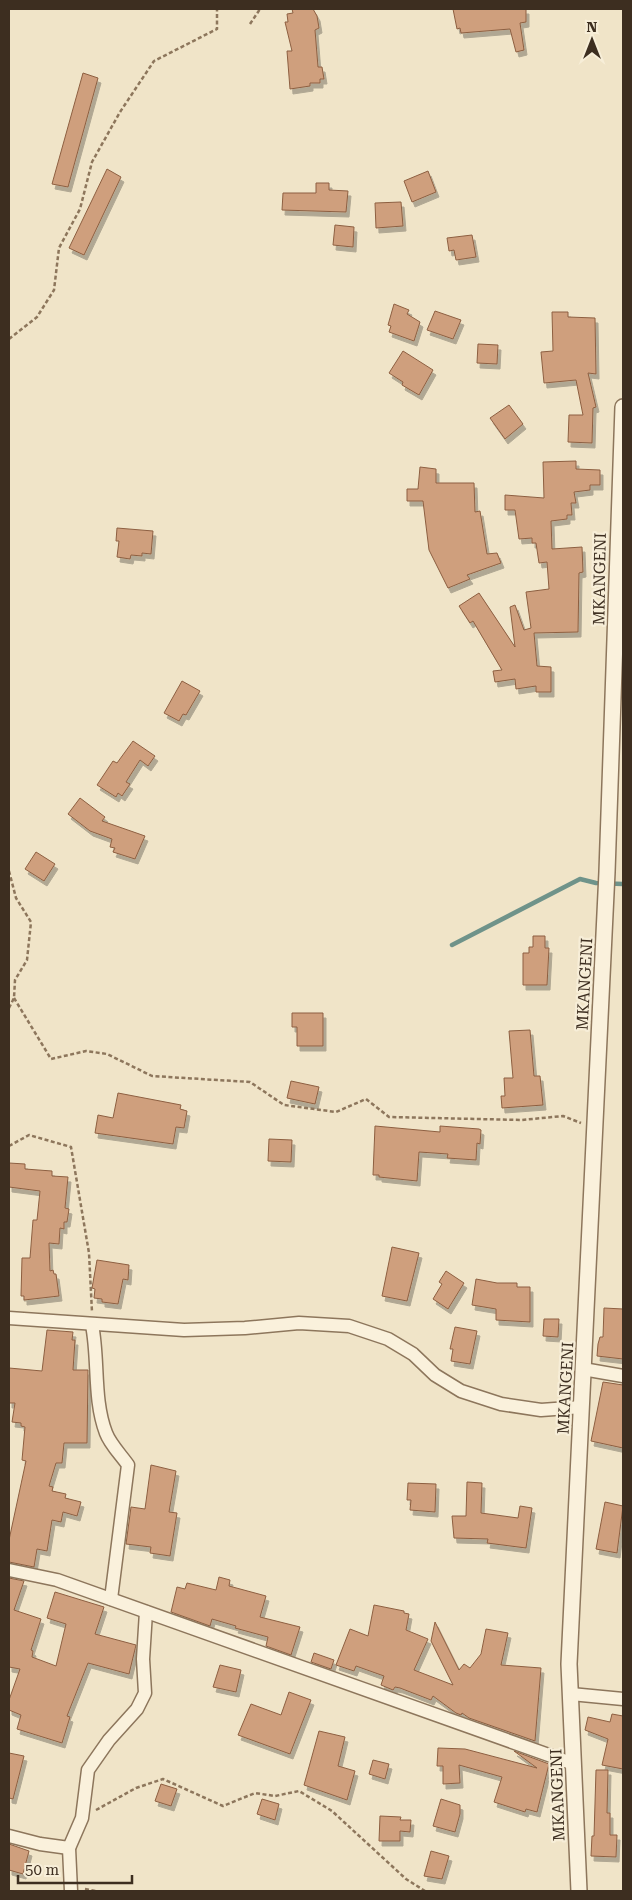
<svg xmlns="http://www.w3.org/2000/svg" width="632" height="1900" viewBox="0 0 632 1900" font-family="'Roboto Serif',serif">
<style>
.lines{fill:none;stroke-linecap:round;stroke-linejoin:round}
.stream{stroke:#6f938a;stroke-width:4.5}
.building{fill:#cf9f7d;stroke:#8d5f41;filter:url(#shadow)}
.minor-casing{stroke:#8d765c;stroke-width:15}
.tertiary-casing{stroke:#8d765c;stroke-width:18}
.path{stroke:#8d765c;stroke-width:2.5;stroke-dasharray:4 2.5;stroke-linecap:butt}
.minor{stroke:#faf1dc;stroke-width:12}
.tertiary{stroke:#faf1dc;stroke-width:15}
.labels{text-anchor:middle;stroke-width:4.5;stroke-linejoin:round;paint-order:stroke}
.street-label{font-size:16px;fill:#3d2e20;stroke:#f7eed8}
</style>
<defs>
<filter id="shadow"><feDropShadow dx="3" dy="5" stdDeviation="0" flood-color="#0004"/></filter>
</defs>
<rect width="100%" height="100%" fill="#f0e4c8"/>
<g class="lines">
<path class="stream" d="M452,945l128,-66 16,4 27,1"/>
</g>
<g class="building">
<path d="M292,9h21l4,7 2,12 -4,2 3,37h4l2,12h-4v4h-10v3l-20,3 -3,-38h5l-7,-29h3l-1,-8 6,-1z"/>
<path d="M453,9h73v13l-6,1 4,27 -8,2 -6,-23 -49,4 -1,-5 -3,1z"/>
<path d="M83,73l15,5 -30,109 -16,-3z"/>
<path d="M107,169l14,8 -37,78 -15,-7z"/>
<path d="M428,171l8,21 -24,10 -8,-21z"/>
<path d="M316,183h13v7l19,1 -2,21 -64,-2 1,-17h33z"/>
<path d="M401,202l2,24 -27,2 -1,-25z"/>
<path d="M335,225l19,2 -1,20 -20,-2z"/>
<path d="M472,235l4,22 -20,3 -2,-10 -5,1 -2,-13z"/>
<path d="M394,304l15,6 -2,4 13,8 -6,19 -25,-9 2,-6 -3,-1z"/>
<path d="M435,311l26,9 -8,19 -26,-9z"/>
<path d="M552,312h16v5l27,1 1,56 -8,-1 8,34 -3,1 -1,35 -24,-1 1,-27h14l-7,-35 -32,3 -3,-31 12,-1z"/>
<path d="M478,344l20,1 -1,19 -20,-1z"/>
<path d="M403,351l30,19 -14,25 -17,-10 1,-3 -14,-9z"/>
<path d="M509,405l14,19 -18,15 -15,-21z"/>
<path d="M576,461v8l24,1v15h-10v5l-16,2 2,11h-5l1,12h-5v4l-16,2 1,28 30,-2 1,25 -4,1 -1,59 -44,1 3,33 14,1v25h-15v-6l-20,3 -1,-10 -20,3 -2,-11 9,-1 -29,-49 -3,2 -11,-17 20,-13 36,54 -5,-40 5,-2 9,25 7,-2 -5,-36 23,-3 -2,-27 -8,1 -3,-20h-4v-5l-13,1 -4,-29h-10v-15l39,3 -1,-36z"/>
<path d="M420,467l16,2v14h38l1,29 5,-1 7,43 10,-1 4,10 -34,12 3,4 -22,9 -19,-38 -6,-49h-16v-12h11z"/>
<path d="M117,528l36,3 -2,23 -9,-1v3l-11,-1 -1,4 -13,-2 2,-16h-3z"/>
<path d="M182,681l18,10 -14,24 -3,-1 -4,7 -15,-8z"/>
<path d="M133,741l22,15 -7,10 -8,-6 -14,22 4,2 -8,12 -4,-3 -2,4 -19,-12 16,-24 4,2z"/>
<path d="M80,798l25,19 -3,4 43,15 -10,23 -22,-7 2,-4 -5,-1 2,-8 -22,-8 -22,-17z"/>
<path d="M36,852l19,12 -11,17 -19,-12z"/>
<path d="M533,936h12v12h4l-2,37h-24v-32h6v-6h4z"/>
<path d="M292,1013h31v33h-26v-19h-5z"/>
<path d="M530,1030l4,46h6l3,29 -41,3 -1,-12h4l-1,-18h9l-4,-47z"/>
<path d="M291,1081l28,6 -4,17 -28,-6z"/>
<path d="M118,1093l63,12 -1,4 7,2 -3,17 -8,-1 -3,17 -78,-11 3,-18 15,3z"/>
<path d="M375,1126l65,6v-6l39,3 2,1 -1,14 -3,-1 -1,17 -29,-2 1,-4 -29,-2 -2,29 -38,-4v-2h-6z"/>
<path d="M269,1139l23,1 -1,22 -23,-1z"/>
<path d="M9,1163l16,1v5l27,2v5l16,1 -3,31 4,1 -2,13h-3v7l-4,-1 -1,16 -10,-1 1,28 3,-1 1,4h2l3,22 -35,4v-4h-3l1,-38h8l3,-38h4l3,-29 -31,-4z"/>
<path d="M392,1247l27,6 -12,48 -25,-5z"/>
<path d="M97,1260l32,5 -1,15 -5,-1 -5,25 -16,-2v-3l-8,-1 1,-9 -3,-1z"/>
<path d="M446,1271l18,12 -16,26 -15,-10 9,-15 -3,-2z"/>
<path d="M476,1279l21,4h20v4h13v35l-34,-2v-11l-24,-4z"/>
<path d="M604,1308l19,1v50l-26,-3 1,-12 2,-7h3z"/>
<path d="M544,1319h15l-1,18 -15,-1z"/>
<path d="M455,1327l22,4 -7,33 -19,-3 2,-12h-3z"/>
<path d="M47,1330l26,2 -1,8h3l-2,30h15l-1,73h-23l-2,20h-6l-7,23 4,1 -1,4 14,3 -1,4 16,4 -4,14 -14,-4 -2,10 -9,-2 -5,31 -10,-2 -3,18 -25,-5v-22l17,-79 -4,-1 3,-33 -4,-1v-3l-9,-1 3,-19h-6v-35l33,3z"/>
<path d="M603,1382l20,3v63l-32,-7z"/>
<path d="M151,1465l25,6 -7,41 8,1 -7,43 -20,-3 1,-6 -25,-3 5,-37 14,2z"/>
<path d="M467,1482l15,1 -1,30 37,5 2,-12 12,2 -6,40 -39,-5 1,-4 -34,-1 -2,-22h14z"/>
<path d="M408,1483l28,1 -1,28 -25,-2 1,-10h-4z"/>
<path d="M605,1502l18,4 -6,47 -21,-4z"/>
<path d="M219,1577l11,3 -1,6 37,10 -6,21 40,10 -9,28 -25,-9 2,-9 -33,-9 1,-2 -24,-7 -2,7 -39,-14 6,-25 8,2 2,-6 29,7z"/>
<path d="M9,1578l15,3 -10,29 27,9 -10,31 2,1 -1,6 24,9 10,-42 -19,-6 8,-26 49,15 -9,27 41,11 -7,29 -41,-11 -21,53 3,1 -8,26 -45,-14 4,-14 -12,-5v-10l11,-31 -11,-2z"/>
<path d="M374,1605l30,6v2l5,1 -3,16 22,9 -14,31 39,15 -22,-44 4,-19 24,48 5,-6 6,4 11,-14 5,-25 22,4 -7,32 40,3 -6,73 -66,-23 -7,-5 -1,2 -5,-2 -23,-17 -2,4 -31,-12 -5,-1 -2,3 -12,-5 3,-9 -28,-10 -2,5 -18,-6 14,-36 18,7z"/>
<path d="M314,1653l20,7 -3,9 -20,-7z"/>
<path d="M220,1665l21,5 -5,22 -23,-5z"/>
<path d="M289,1692l22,8 -21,54 -52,-19 13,-31 30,11z"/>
<path d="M612,1714l11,2v53l-21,-4 6,-26 -23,-9 3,-13 22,5z"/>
<path d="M319,1731l26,6 -7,29 17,5 -8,29 -43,-15z"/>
<path d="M438,1748l27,1 72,19 -23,-17 35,13 -12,48 -11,-3 -1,3 -31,-10 8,-25 -43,-12 1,18 -17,1v-18h-6z"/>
<path d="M9,1753l15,3 -11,43 -4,-1z"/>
<path d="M373,1760l16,4 -4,15 -16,-5z"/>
<path d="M596,1770h12l-1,43h3v22h7l-1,22 -25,-1 1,-20h2z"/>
<path d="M161,1784l16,5 -6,17 -16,-5z"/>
<path d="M262,1799l17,5 -4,16 -18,-6z"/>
<path d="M441,1799l19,6v9l-5,18 -22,-6z"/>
<path d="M380,1816l21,1 -1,3h11l-1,12 -10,-1v10h-21z"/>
<path d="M9,1844l20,7 -6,23 -14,-4z"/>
<path d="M431,1851l18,5 -7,23 -18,-3z"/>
</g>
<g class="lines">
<g class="minor-casing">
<g id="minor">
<path d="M9,1318l175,12 61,-2 54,-5 50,3 39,13 25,15 22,21 26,16 40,13 40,6 41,-3"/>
<path d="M92,1325c7,35 1,74 14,108 4,11 15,22 22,32l-17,134"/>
<path d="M583,1369l40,7"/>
<path d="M9,1570l48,10 517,184"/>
<path d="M571,1694l52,5"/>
<path d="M9,1836l31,8 29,4"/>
<path d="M71,1891l-2,-43 13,-30 6,-48 21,-30 28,-31 8,-16 -2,-34 3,-47"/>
</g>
</g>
<g class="tertiary-casing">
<path id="tertiary" d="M579,1891l-10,-227 38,-792 16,-465"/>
</g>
<g class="path">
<path d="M250,24l10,-15"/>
<path d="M9,339l28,-22 17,-27 5,-42 21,-39 12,-47 28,-50 34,-51 63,-32v-20"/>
<path d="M9,871l7,27 15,24 -4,38 -12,20 -1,18 -5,10"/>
<path d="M14,998l37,61 35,-8 21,3 45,22 98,6 34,23 52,7 30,-13 23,18 133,3 41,-4 18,7"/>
<path d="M9,1146l20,-11 42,12 18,106 3,59"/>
<path d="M96,1810l40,-22 27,-9 60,27 32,-13 20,3 24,-5 33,20 74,68 19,12"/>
<path d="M85,1889l11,2"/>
</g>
<use href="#minor" class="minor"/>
<use href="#tertiary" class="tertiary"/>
</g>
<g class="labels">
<g class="street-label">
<text transform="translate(599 579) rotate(-89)" y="6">MKANGENI</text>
<text transform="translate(584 984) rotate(-87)" y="6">MKANGENI</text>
<text transform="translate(565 1388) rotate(-87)" y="6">MKANGENI</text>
<text transform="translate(557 1795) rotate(-92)" y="6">MKANGENI</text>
</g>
</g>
<rect width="632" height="1900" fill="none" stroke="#3d2e20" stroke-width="20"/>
<g transform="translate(592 40)" stroke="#f7eed8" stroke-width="4" paint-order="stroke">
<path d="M0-4L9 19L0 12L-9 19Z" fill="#3d2e20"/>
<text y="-8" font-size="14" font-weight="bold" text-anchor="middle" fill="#3d2e20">N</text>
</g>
<path d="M18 1875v8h114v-8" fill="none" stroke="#3d2e20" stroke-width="2.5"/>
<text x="25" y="1875" font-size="15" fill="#3d2e20" stroke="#f7eed8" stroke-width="4" paint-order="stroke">50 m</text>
</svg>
